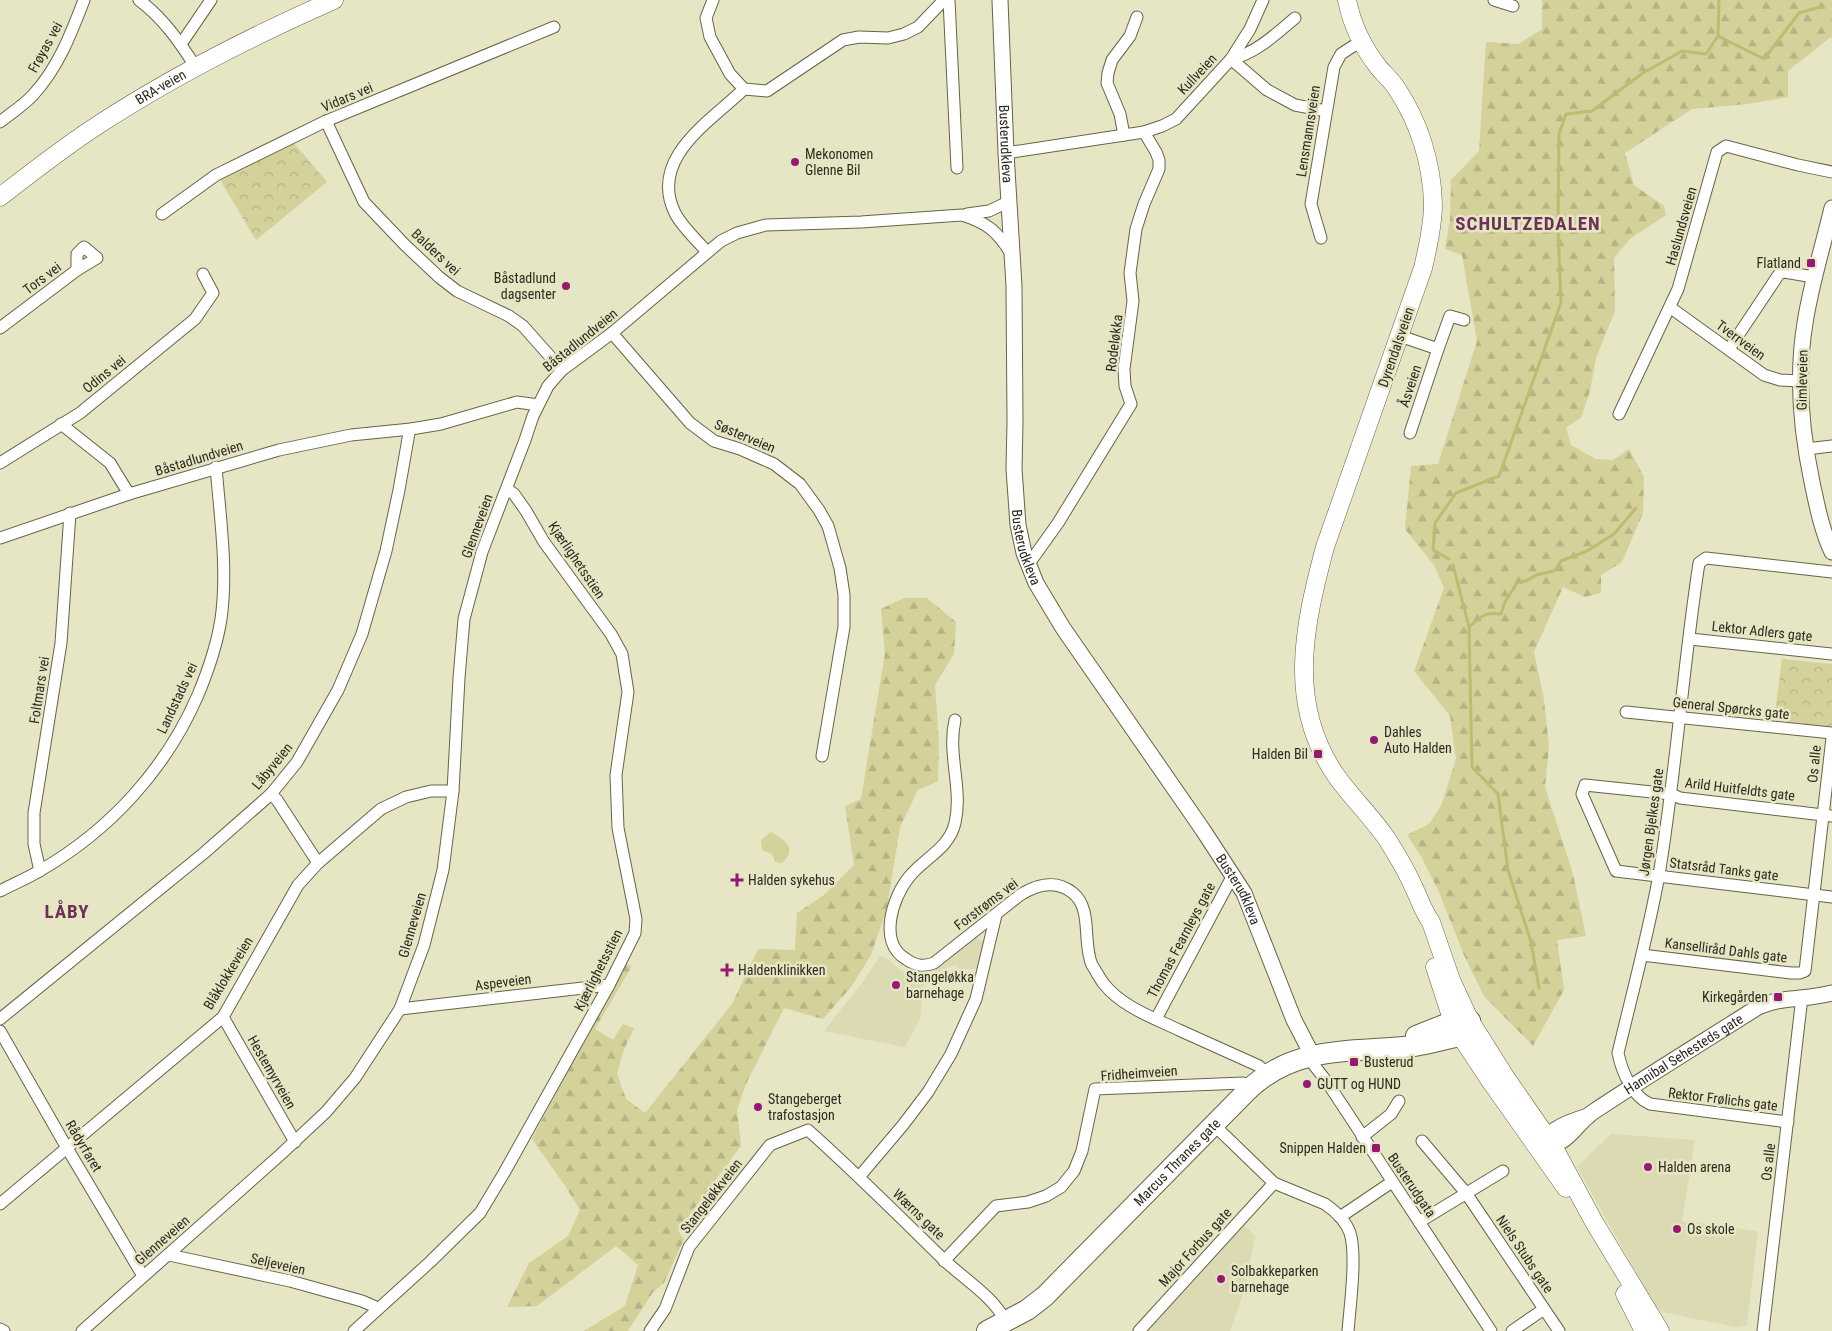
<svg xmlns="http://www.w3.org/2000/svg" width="1832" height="1331" viewBox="0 0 1832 1331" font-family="'Roboto Condensed',sans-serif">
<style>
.built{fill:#dcdab2}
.grass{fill:#d4d19a}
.forest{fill:url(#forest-firs)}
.park{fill:url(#park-crowns)}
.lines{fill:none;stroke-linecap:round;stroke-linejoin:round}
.stream{stroke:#c0bb71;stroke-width:3}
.street-casing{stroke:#666447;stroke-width:13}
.secondary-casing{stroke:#666447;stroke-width:17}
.primary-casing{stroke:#666447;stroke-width:19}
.highway-casing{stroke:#666447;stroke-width:22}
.street{stroke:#fff;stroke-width:11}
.secondary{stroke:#fff;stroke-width:15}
.primary{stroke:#fff;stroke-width:18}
.highway{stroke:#fff;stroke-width:20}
.poi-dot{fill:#971870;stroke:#e6e5c4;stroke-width:2}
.labels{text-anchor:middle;stroke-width:5;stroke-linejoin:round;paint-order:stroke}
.street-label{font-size:14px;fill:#2c2b1f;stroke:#e6e5c4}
.poi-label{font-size:14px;fill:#2c2b1f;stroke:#e6e5c4;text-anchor:start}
.district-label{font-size:19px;font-weight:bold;letter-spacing:1px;fill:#6d3056;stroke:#e6e5c4}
</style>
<defs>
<pattern id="forest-firs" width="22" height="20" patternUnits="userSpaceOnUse" patternTransform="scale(1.25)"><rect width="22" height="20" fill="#d4d19a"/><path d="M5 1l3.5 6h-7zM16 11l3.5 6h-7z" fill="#b6b484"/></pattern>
<pattern id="park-crowns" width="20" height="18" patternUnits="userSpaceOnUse" patternTransform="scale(1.25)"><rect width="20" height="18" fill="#d4d19a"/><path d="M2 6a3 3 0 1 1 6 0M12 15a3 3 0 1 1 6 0" fill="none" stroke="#b6b484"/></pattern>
</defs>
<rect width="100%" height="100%" fill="#e6e5c4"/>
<g class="built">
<path d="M976,937l8,6 -7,26h-17l-5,-4 -10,3 -20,12 -5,39 -15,28 -81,-16 38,-48 18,-27 6,2 20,16 14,4 26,-15z"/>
<path d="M1611,1134l84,6 -13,81 46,5 30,6 -11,93 -11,2 -70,-14 -9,-4 -80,-142z"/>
<path d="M1243,1224l12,12 -10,52 -15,43h-83z"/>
</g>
<path class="grass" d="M771,832c14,8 27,17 11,31l-7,-1 -3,-8 -10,-4 -1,-10z"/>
<g class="forest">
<path d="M1542,0h290v36l-44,35v26l-40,7 -56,5 -67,44 9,32 30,21 2,9 -36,24 -16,19 1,53 -19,47 -6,33 -9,27 -15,9 5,18 25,14 17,1 16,-11 15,28 -1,36 -21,49 -21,13v18l-16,4 -22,-10 -29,65 10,48 5,46 -4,41 28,87 13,62 -29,4 7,50 -31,56 -49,-50 -20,-41 -26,-65 -16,-32 -15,-23 22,-11 12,-18 15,-47 -6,-43 -36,-45 30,-83 -10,-23 -29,-36 6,-63 27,-2 39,-123 -15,-86 -17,-6 5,-30 1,-39 28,-29 7,-109 33,2 23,-15z"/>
<path d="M904,598h23l29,24 -2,32 -19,31 4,58 -1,38 -20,9 -18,37 -13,81 -16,47 -20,32 -28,32 -39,-11 -38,76 -9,26 4,36 -63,84 6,9 -20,44 -11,9 -25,39h-44l41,-25 13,-41 -22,-19 -79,60 -30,1 22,-44 39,-27 12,-26 -14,-23 -34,-48 93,-176 7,3 -37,63 18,11 10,-16 11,4 -11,24 -6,22 9,25 19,14 87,-109 26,-55 37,1 2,-37 27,-18 30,-30 -9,-59 16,-7 24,-146 -4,-44z"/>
</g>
<g class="park">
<path d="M293,142l34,40 -71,58 -36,-60z"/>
<path d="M1782,659l50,5v63l-58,-7z"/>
</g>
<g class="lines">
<g class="stream">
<path d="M1718,36l1,-36"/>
<path d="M1449,559l-16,-9 2,-27 21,-30 43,-17 62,-173 -3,-75 1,-94 7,-20 26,-3 51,-38 39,-22 24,3 12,-18 46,23 35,-46 21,-6"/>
<path d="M1453,565l16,62 3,140 26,27 10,76 23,72 8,46"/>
<path d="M1469,627c13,-11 15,-15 32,-13l4,-12 12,-19 11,-3 8,-5 18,-4 7,-10 26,-10 27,-17 22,-26"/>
</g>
<g class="street-casing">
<g id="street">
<path d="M139,0c24,18 40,41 56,66"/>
<path d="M713,0l-7,18 4,19 20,37 14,15 23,2 76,-51 16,-3 29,1 16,-4 14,-7 26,-27"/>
<path d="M949,0l8,168"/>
<path d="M1494,0l19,6"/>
<path d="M181,44l30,-44"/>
<path d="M1231,59l36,31 28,15 31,6"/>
<path d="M1231,59c24,-5 45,-25 64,-41"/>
<path d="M326,121l38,81 41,43 34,32 18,14 52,25 14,10 39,44"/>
<path d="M0,122c11,-9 24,-17 33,-27 25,-27 38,-61 51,-95"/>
<path d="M1124,135l-4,-21 -13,-31 1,-10 4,-13 18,-24 7,-19"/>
<path d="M1006,153l138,-21 18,-6 14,-7 55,-60 19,-30 13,-29"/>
<path d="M162,214l54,-39 110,-54 228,-94"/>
<path d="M967,214l22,-3 19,-9"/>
<path d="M1321,238l-10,-34 23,-137 7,-13 20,-13"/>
<path d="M84,247l13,11 -20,12v-16z"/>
<path d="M707,252c-10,-12 -25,-25 -32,-39 -27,-55 36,-92 69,-124"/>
<path d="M1671,308l93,67 16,5 21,1"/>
<path d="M0,328l77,-58"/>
<path d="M612,333l78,90 24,18 26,8 34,15 26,20 19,26 9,16 12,42 4,27v32l-22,129"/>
<path d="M1400,336l38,13 -28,84"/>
<path d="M1438,349l12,-33 14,4"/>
<path d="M1729,349l50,-75 5,-2 30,5"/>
<path d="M1619,414l59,-125 39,-137 9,-6 72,19 34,7"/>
<path d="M61,424l49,39 19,31"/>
<path d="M1806,449l26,-3"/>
<path d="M0,463l80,-50 115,-94 18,-26 -10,-19"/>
<path d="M0,538l129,-44 150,-44 72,-15 60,-6 30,-5 76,-22 21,3"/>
<path d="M1028,565l30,-42 73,-119 -6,-18 -1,-17 9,-68 -3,-28 6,-44 8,-25 15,-35v-9l-3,-8 -12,-20"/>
<path d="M1690,639l142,15"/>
<path d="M1626,712l206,21"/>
<path d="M955,720c-8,34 8,69 0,103 -6,26 -31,35 -46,54 -17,21 -31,66 -3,82 10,7 17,8 28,4l86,-68c16,-10 36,-16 53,-2 20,16 9,50 19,72 4,6 8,14 12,19 18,23 50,34 75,46 27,12 53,24 80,36l9,8"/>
<path d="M271,794l6,6 41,63"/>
<path d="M1832,816l-152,-18 -9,-4 -86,-9 -3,9 34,77 216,26"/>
<path d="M40,871l-6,-27v-31l27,-170 9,-130"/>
<path d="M0,891c13,-7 28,-13 41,-21 69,-40 125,-101 157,-175 10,-24 19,-50 23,-76 7,-48 -1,-103 -5,-152"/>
<path d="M1642,955l149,18h9l5,-2 27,-233"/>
<path d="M400,1009l209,-24"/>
<path d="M223,1017l72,125"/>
<path d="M0,1019l204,-166 67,-59 26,-32 41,-72 24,-56 24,-83 13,-61 10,-57 2,-4"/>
<path d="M1156,1019l77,-144"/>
<path d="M0,1031l67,117 76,128"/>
<path d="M1307,1056l20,26 164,249"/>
<path d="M1788,1122l-138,-18c-18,-8 -28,-32 -32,-51 14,-59 30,-118 41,-178 17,-103 24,-208 40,-312l7,-5 126,14"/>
<path d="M1214,1125l60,58 51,21c10,7 21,17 25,29 7,22 0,73 -2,98"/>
<path d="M1362,1137l29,-23 8,-13"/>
<path d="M1422,1141l44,52 93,138"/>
<path d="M859,1177l44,-52 25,-33 23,-38 25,-55 20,-84"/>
<path d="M0,1204l223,-187 75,-132 20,-22 63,-54 25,-12 25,-6h22"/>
<path d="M1340,1217l52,-35"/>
<path d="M1419,1222l84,-51"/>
<path d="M169,1255l121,26 72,20 16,7"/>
<path d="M944,1261l52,-55 32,-4 18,-6 15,-9 13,-16 8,-20 13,-62 148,-6 7,4"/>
<path d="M0,1329l4,2"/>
<path d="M82,1331l198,-176 46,-43 29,-34 45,-69 24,-64 19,-75 10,-79 6,-113 5,-59 18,-67 43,-112 8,-24 15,-30 14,-16 50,-37 109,-92 16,-8 29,-8 95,-3 101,-7c26,8 36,17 50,40"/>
<path d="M354,1331l76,-69 50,-49 24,-40 105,-188 26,-52 1,-14 -18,-91 -2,-53 12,-83 -6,-38 -11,-20 -67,-92 -18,-31 -12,-17 -7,-5"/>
<path d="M650,1331l15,-22 24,-62 81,-102 38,-15c47,42 91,86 136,130 21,20 49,36 62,62"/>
<path d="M1139,1331l135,-148"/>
<path d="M1512,1331l32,-22"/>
<path d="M1763,1331l39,-334"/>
</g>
</g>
<g class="secondary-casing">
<g id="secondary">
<path id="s1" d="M1000,0l6,153 8,133 1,137 -1,46 4,56 6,28 12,30 27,45 140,202 41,63 50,127 14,27 -1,9"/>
<path d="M1832,208c-9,38 -21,76 -27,115 -9,54 -4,107 7,159 5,24 10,49 20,70"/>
<path d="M1540,1144c12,-16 29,-22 48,-28"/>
<path id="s2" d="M1541,1147c29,-2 32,-21 52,-35 54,-36 110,-70 165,-105 24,-11 49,-7 74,-14"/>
</g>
</g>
<g class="primary-casing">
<g id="primary">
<path d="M1347,0c5,25 17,49 32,68 6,7 13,13 18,21 22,33 35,74 36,115 0,21 -5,43 -10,64l-98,279c-21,79 -39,158 12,230 15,21 35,40 50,62 10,16 20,32 27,49 6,12 9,23 17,34l20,58 19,41 36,57 47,68 41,76 66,109"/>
<path id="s3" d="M0,197c32,-25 64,-50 98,-72 75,-49 154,-89 236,-125"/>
<path d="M1435,967l14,43 11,25 29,44 77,109"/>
<path d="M1625,1294l19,37"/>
</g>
</g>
<g class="highway-casing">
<g id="highway">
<path d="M1416,1036l38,-15h16"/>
<path id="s4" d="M987,1331l40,-21 18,-14 201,-204c48,-48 106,-39 168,-46 14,-2 28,-6 41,-9l5,-2 10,-14"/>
</g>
</g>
<use href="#street" class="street"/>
<use href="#secondary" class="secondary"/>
<use href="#primary" class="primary"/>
<use href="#highway" class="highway"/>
</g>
<g class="poi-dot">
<circle cx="795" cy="162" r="5"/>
<rect x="1806" y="258" width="10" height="10" rx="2.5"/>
<circle cx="566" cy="286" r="5"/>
<circle cx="1374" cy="740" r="5"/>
<rect x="1313" y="749" width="10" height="10" rx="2.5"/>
<path d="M734.5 872.5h5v5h5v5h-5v5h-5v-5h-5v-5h5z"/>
<path d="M724.5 962.5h5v5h5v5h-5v5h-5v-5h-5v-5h5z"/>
<circle cx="896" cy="985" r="5"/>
<rect x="1773" y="992" width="10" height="10" rx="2.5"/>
<rect x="1349" y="1057" width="10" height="10" rx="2.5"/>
<circle cx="1307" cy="1084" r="5"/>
<circle cx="758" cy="1107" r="5"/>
<rect x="1371" y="1143" width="10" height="10" rx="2.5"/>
<circle cx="1648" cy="1167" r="5"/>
<circle cx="1677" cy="1229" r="5"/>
<circle cx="1221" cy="1279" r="5"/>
</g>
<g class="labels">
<g class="street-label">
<text transform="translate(45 47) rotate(-61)" y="5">Frøyas vei</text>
<text transform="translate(1197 74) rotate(-47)" y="5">Kullveien</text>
<text dy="5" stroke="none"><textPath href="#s3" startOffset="195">BRA-veien</textPath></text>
<text transform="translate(347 97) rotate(-23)" y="5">Vidars vei</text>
<text transform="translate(1308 131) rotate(-81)" y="5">Lensmannsveien</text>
<text dy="5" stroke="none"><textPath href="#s1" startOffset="144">Busterudkleva</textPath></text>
<text transform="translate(1681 226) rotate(-74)" y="5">Haslundsveien</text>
<text transform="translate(436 252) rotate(43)" y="5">Balders vei</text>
<text transform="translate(42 278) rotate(-37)" y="5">Tors vei</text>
<text transform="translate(580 340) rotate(-39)" y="5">Båstadlundveien</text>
<text transform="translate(1741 340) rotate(36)" y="5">Tverrveien</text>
<text transform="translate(1114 343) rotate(-83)" y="5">Rodeløkka</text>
<text transform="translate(1396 347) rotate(-71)" y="5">Dyrendalsveien</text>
<text transform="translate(104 374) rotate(-39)" y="5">Odins vei</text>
<text transform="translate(1802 380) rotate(-89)" y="5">Gimleveien</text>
<text transform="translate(1410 386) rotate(-72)" y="5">Åsveien</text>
<text transform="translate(745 436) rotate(23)" y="5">Søsterveien</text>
<text transform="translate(199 458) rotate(-17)" y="5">Båstadlundveien</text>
<text transform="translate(477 526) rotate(-70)" y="5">Glenneveien</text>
<text dy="5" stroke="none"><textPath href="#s1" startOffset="549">Busterudkleva</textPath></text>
<text transform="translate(577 560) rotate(56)" y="5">Kjærlighetsstien</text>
<text transform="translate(1762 631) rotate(6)" y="5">Lektor Adlers gate</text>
<text transform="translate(39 690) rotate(-81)" y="5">Foltmars vei</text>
<text transform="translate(177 698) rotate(-65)" y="5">Landstads vei</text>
<text transform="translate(1731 708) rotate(6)" y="5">General Spørcks gate</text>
<text transform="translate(1814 764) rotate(-84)" y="5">Os alle</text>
<text transform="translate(272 766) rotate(-51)" y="5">Låbyveien</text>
<text transform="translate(1740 789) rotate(7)" y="5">Arild Huitfeldts gate</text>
<text transform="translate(1651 822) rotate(-82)" y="5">Jørgen Bjelkes gate</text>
<text transform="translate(1724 869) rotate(7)" y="5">Statsråd Tanks gate</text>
<text dy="5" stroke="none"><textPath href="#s1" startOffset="954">Busterudkleva</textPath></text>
<text transform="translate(986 904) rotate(-37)" y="5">Forstrøms vei</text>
<text transform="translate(412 925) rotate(-74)" y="5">Glenneveien</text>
<text transform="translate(1181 940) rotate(-62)" y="5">Thomas Fearnleys gate</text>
<text transform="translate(1726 950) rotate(7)" y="5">Kanselliråd Dahls gate</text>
<text transform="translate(598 970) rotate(-63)" y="5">Kjærlighetsstien</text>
<text transform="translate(228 973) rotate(-59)" y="5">Blåklokkeveien</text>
<text transform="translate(503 982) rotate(-7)" y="5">Aspeveien</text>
<text dy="5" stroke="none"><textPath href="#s2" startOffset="172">Hannibal Sehesteds gate</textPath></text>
<text transform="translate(272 1072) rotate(60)" y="5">Hestemyrveien</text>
<text transform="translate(1139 1073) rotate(-4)" y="5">Fridheimveien</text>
<text transform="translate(1723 1099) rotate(7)" y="5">Rektor Frølichs gate</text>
<text transform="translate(84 1146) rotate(59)" y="5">Rådyrfaret</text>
<text dy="5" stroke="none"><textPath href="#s4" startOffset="256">Marcus Thranes gate</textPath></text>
<text transform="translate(1768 1162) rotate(-83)" y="5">Os alle</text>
<text transform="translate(1412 1185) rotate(56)" y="5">Busterudgata</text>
<text transform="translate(711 1196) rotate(-52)" y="5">Stangeløkkveien</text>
<text transform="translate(919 1214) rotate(44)" y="5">Wærns gate</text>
<text transform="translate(162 1240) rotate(-41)" y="5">Glenneveien</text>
<text transform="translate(1195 1247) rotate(-48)" y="5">Major Forbus gate</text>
<text transform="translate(1525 1254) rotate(56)" y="5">Niels Stubs gate</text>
<text transform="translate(278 1264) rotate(13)" y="5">Seljeveien</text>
</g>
<g class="poi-label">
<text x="805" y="159">Mekonomen<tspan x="805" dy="16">Glenne Bil</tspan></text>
<text x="1801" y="268" text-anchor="end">Flatland</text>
<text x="556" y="283" text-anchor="end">Båstadlund<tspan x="556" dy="16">dagsenter</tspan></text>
<text x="1384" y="737">Dahles<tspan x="1384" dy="16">Auto Halden</tspan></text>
<text x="1308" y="759" text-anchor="end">Halden Bil</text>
<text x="748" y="885">Halden sykehus</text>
<text x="738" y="975">Haldenklinikken</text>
<text x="906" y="982">Stangeløkka<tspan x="906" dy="16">barnehage</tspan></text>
<text x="1768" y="1002" text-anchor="end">Kirkegården</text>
<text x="1364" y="1067">Busterud</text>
<text x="1317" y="1089">GUTT og HUND</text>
<text x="768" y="1104">Stangeberget<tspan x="768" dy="16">trafostasjon</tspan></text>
<text x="1366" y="1153" text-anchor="end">Snippen Halden</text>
<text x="1658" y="1172">Halden arena</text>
<text x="1687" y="1234">Os skole</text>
<text x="1231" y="1276">Solbakkeparken<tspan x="1231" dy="16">barnehage</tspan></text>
</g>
<g class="district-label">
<text x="1528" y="230">SCHULTZEDALEN</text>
<text x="67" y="918">LÅBY</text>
</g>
</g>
</svg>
